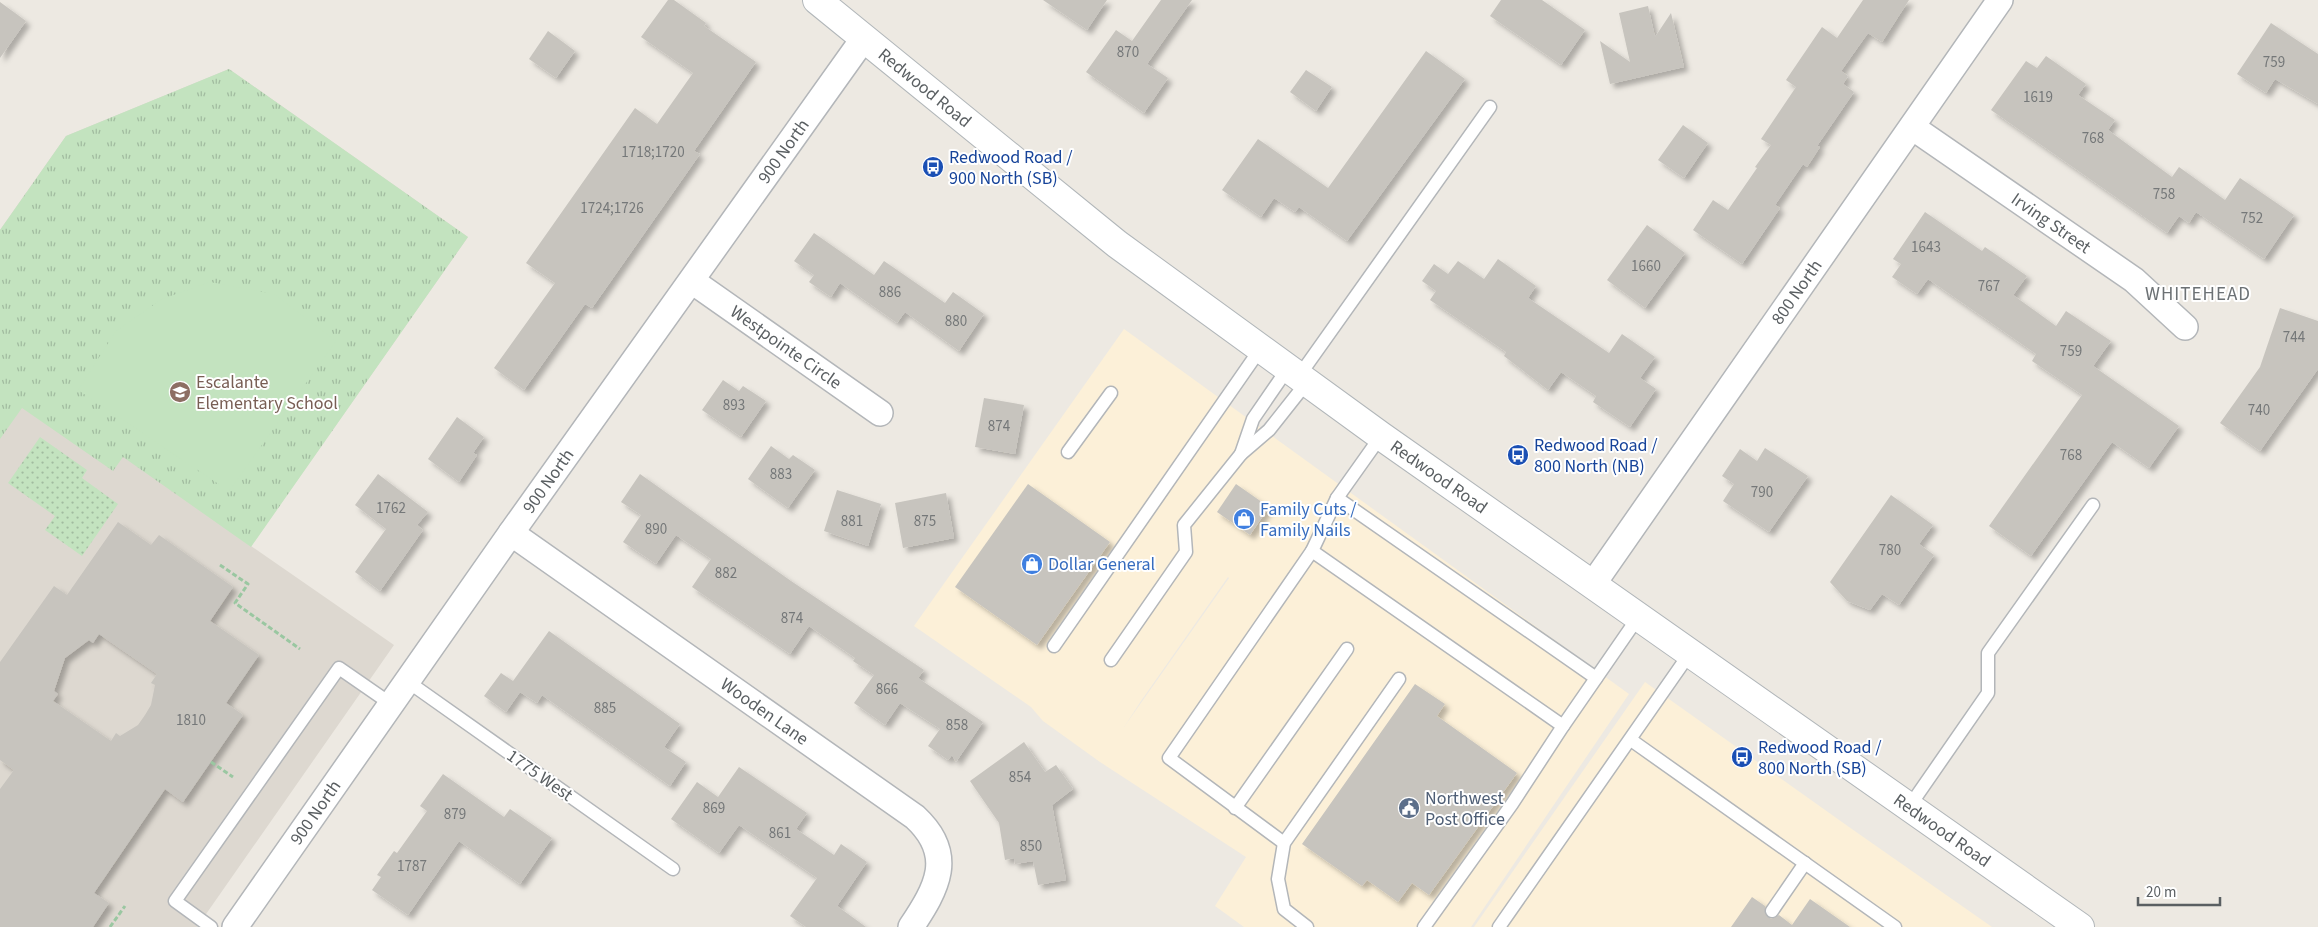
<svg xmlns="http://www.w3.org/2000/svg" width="2318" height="927" viewBox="0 0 2318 927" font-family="'Source Sans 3',sans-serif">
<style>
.commercial{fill:#fcf0d8;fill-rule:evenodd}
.education{fill:#ddd8d0}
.grass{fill:url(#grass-tufts)}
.park{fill:url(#park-dots)}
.pitch{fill:#c3e3bf}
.building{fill:#c7c4be;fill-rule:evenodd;filter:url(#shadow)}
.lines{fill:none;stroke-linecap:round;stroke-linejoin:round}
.service-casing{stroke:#b3b6b9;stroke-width:15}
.minor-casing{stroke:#b3b6b9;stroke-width:28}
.secondary-casing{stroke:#b1b6b9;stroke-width:30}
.path{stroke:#9ac7a1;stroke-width:3;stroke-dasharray:5 2.5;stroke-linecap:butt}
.service{stroke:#fff;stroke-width:12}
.minor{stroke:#fff;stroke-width:25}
.secondary{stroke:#fff;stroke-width:28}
.labels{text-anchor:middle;stroke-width:4;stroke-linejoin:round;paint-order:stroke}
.number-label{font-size:15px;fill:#757879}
.street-label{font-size:18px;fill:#5a5f62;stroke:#fff}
.transit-label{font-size:18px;fill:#164399;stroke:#fff;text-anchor:start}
.education-label{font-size:18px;fill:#785e54;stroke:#fff;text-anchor:start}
.shop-label{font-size:18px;fill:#366cbe;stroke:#fff;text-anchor:start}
.service-label{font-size:18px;fill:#4e5e75;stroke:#fff;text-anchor:start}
.neighbourhood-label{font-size:19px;letter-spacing:1px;fill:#6c7174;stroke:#fff}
</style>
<defs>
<pattern id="grass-tufts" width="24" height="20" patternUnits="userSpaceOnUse" patternTransform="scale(1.25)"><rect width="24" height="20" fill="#c3e3bf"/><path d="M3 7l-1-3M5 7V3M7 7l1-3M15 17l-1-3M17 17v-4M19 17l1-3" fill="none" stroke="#a1bb9f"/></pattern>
<pattern id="park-dots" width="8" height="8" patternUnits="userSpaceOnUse" patternTransform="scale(1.25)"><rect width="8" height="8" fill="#c3e3bf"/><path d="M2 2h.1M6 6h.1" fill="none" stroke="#a1bb9f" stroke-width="1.8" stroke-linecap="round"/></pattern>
<filter id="shadow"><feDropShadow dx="4.5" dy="4.5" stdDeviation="2.5" flood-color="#0004"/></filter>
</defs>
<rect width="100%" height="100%" fill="#ede9e2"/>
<g class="commercial">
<path d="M1124,329l505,365 -158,233h-227l-29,-21 31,-49 -146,-95 -57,-41 -12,-14 -117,-81zM1228,577l1,1 -105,149 17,-26z"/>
<path d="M1645,682l204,145 143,100h-518z"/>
</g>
<path class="education" d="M229,69l239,168 -217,309 143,99 -197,282h-197v-697l66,-94z"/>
<path class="grass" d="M229,69l239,168 -217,310 -128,-90 -10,14 -91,-63 -22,31v-209l66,-94z"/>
<path class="park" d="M40,437l47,33 -5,8 36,26 -36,52 -37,-26 10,-14 -47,-33z"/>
<path class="pitch" d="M210,282l64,12 62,47 -107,150 -151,-101 38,-59 46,-32z"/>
<g class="building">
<path d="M668,0h6l32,23 -2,3 52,36 -62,89 6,3 -108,154 -7,-4 -61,86 -30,-22 61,-85 -29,-20 109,-155 22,16 36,-51 -52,-36z"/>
<path d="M1043,0h64l-20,30z"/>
<path d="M1161,0h31l-45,64 21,14 -24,35 -58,-41 30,-42 16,11z"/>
<path d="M1501,0h41l43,30 -24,35 -71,-49z"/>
<path d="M1863,0h46l-27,42 -14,-9 -27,38 7,5 -5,8 11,8 -37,54 3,1 -13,20 -4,-3 -28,41 5,3 -38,56 -49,-34 20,-30 15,10 29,-42 -2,-1 16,-22 -10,-6 35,-52 -10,-7 36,-53 15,11z"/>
<path d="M0,2l26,19 -26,37z"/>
<path d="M1648,6l7,31 16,-24 13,54 -74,17 -10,-43 30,21 -11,-49z"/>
<path d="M2271,23l47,31v50l-43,-25 -9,14 -29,-19z"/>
<path d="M548,31l27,20 -19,27 -27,-19z"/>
<path d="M1426,51l39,28 -118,162 -48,-34 -4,5 -21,-14 -13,19 -39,-27 36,-51 70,49z"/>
<path d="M2046,56l40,28 -8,11 37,25 -7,10 64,47 7,-10 46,33 15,-22 54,37 -30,44 -68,-47 -7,11 -10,-7 -12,17 -176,-123 35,-49 11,7z"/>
<path d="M1306,70l26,17 -16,24 -26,-19z"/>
<path d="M1683,125l25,18 -24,35 -26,-18z"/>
<path d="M1925,212l57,39 3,-4 42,29 -14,19 43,31 10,-15 45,30 -18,25 86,60 -30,42 -37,-26 -81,114 -42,-30 93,-131 -50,-34 4,-7 -108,-75 -11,15 -25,-17 9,-13 -8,-5z"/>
<path d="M1647,225l38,28 -40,55 -38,-28z"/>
<path d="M814,233l60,42 10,-14 61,42 8,-11 31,22 -25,37 -54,-39 -8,11 -57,-40 -9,14 -22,-15 5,-7 -20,-14z"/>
<path d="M1498,259l38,27 -8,12 81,55 13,-19 33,23 -15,21 16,11 -26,38 -37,-25 3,-6 -35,-24 -13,18 -44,-34 2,-4 -76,-52 6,-9 -14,-10 12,-17 14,10 10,-13 26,18z"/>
<path d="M2280,308l38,13v48l-58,82 -40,-28 40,-56z"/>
<path d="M723,380l16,11 4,-5 23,15 -25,36 -39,-27z"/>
<path d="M984,398l40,7 -9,49 -40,-7z"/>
<path d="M457,417l27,20 -11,16 4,2 -18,27 -31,-23z"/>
<path d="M771,446l18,13 4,-4 22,15 -27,38 -40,-29z"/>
<path d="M1765,448l43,28 -39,56 -46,-31 11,-17 -12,-8 18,-27 17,12z"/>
<path d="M378,474l50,38 -11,13 6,5 -43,61 -25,-19 31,-43 -31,-24z"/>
<path d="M640,474l151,107 133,89 -6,8 65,44 -27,40 -4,-7 -4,5 -20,-14 12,-17 -40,-26 -15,22 -31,-22 20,-28 -21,-14 2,-3 -46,-32 -19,28 -98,-67 19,-28 -35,-24 -20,29 -33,-22 18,-27 -20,-13z"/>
<path d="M1028,484l82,58 -73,103 -82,-58z"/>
<path d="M1236,484l33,23 -19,28 -33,-23z"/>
<path d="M837,490l44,14 -13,42 -44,-15z"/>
<path d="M946,493l8,45 -51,10 -8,-45z"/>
<path d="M1891,495l42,30 -14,19 15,11 -35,50 -17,-11 -12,16 -23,-9 -17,-19z"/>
<path d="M118,522l33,23 8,-10 74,52 -23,34 49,34 -33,48 17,12 -60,87 -18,-13 -71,104 15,10 -16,24h-93v-138l14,-19 -14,-10v-98l54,-76 13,9zM99,634l58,40 -6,9 4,2 -4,20 -6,10 -7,10 -18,11 -4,-3 -5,8 -58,-40 5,-7 -4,-3 11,-33 24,-18 4,3z"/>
<path d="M549,631l131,93 -16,23 22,15 -16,24 -128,-91 -5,8 -17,-11 -14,20 -22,-16 17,-23 12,8z"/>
<path d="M1415,684l30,20 -8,12 80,57 -88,122 -17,-12 -14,19 -31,-22 -5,6 -60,-42z"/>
<path d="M1024,742l21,30 11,-7 17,24 -21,16 14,75 -28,5 -5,-24 -18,3 -1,-6 -9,2 -6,-37 -29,-42z"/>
<path d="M739,767l68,46 -11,16 38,26 7,-11 26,18 -30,44 29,21h-60l-16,-11 27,-38 -78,-53 -20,28 -48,-34 26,-37 21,15z"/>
<path d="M443,774l61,43 6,-8 42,29 -32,46 -61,-43 -51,74 -36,-25 9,-13 -4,-2 17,-24 3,2 30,-42 -7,-5z"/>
<path d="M1752,897l13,9v8l6,5 8,-4 13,10 18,-26 40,28h-119z"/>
</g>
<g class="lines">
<g class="service-casing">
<g id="service">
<path d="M1299,376l191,-269"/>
<path d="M1381,436l-44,62 -25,53 251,175 76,-110"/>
<path d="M1068,452l43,-59"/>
<path d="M1241,454l12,-35 35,-51"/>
<path d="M1337,498l259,180"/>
<path d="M1054,646l207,-298"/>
<path d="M1111,660l75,-108 -2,-27 57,-71 28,-24 38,-48"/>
<path d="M407,681l266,188"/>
<path d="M1631,740l264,187"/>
<path d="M1909,807l79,-114v-40l105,-148"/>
<path d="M1235,808l112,-159"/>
<path d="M1284,843l-115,-85 143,-207"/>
<path d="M1772,911l33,-48"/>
<path d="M211,927l-36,-26 164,-233 52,36"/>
<path d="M1307,927l-23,-18 -6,-30 6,-36 115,-164"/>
<path d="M1424,927l88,-123 51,-78"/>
<path d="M1499,927l191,-274"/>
</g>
</g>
<g class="minor-casing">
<g id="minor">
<path id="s1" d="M1912,127l222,153 51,47"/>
<path id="s2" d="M692,281l188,132"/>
<path id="s3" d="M511,533l404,284c41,38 22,71 -4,110"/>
<path id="s4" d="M1593,584l407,-584"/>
<path id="s5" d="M235,927l276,-394 353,-495"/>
</g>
</g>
<g class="secondary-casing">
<g id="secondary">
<path id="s6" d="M817,0l300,244 264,192 699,491"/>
</g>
</g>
<g class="path">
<path d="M220,565l28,19 -13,19 65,46"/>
<path d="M211,762l22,15"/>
<path d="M110,927l15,-21"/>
</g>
<use href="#service" class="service"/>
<use href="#minor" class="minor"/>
<use href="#secondary" class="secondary"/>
</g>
<defs>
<g id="bus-disc" transform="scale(1.125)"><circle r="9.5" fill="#1a4fb4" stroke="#fff"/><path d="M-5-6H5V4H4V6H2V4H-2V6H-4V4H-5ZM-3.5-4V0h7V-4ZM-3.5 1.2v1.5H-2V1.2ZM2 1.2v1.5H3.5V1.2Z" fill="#fff"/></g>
<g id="school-disc" transform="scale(1.125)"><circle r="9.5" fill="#8d6e63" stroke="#fff"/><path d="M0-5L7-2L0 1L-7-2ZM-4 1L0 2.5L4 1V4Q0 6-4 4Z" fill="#fff"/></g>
<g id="shop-disc" transform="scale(1.125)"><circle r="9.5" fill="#3f7fe0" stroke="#fff"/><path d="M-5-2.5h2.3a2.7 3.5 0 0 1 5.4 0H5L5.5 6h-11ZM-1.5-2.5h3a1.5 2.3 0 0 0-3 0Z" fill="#fff"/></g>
<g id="civic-disc" transform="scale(1.125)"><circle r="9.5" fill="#5c6f8a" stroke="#fff"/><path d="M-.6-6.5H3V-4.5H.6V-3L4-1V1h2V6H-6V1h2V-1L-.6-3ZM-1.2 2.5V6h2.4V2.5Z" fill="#fff"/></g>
</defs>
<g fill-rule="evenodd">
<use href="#bus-disc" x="933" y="167"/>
<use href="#school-disc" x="180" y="392"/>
<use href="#bus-disc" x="1518" y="455"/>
<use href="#shop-disc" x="1244" y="519"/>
<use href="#shop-disc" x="1032" y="564"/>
<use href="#bus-disc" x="1742" y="757"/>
<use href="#civic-disc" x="1409" y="808"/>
</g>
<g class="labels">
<g class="number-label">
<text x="1128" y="57">870</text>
<text x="2274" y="67">759</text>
<text x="2038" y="102">1619</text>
<text x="2093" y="143">768</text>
<text x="653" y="157">1718;1720</text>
<text x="2164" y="199">758</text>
<text x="612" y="213">1724;1726</text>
<text x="2252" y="223">752</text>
<text x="1926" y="252">1643</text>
<text x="1646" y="271">1660</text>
<text x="1989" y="291">767</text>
<text x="890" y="297">886</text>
<text x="956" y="326">880</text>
<text x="2294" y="342">744</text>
<text x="2071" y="356">759</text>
<text x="734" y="410">893</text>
<text x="2259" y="415">740</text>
<text x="999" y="431">874</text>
<text x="2071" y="460">768</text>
<text x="781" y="479">883</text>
<text x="1762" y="497">790</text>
<text x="391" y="513">1762</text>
<text x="852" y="526">881</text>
<text x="925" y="526">875</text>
<text x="656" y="534">890</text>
<text x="1890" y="555">780</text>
<text x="726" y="578">882</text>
<text x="792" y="623">874</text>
<text x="887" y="694">866</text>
<text x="605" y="713">885</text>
<text x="191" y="725">1810</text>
<text x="957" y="730">858</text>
<text x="1020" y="782">854</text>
<text x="714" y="813">869</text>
<text x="455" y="819">879</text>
<text x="780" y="838">861</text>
<text x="1031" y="851">850</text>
<text x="412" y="871">1787</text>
</g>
<g class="street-label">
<text dy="6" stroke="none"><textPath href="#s6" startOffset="139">Redwood Road</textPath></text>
<text dy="6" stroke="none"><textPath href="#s5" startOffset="950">900 North</textPath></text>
<text dy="6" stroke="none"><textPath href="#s1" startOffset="169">Irving Street</textPath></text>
<text dy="6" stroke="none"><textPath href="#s4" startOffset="356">800 North</textPath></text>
<text dy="6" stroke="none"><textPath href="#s2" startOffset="115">Westpointe Circle</textPath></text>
<text dy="6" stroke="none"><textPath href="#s6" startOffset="784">Redwood Road</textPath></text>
<text dy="6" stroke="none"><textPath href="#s5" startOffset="545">900 North</textPath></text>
<text dy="6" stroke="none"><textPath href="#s3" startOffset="310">Wooden Lane</textPath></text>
<text transform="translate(540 775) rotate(35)" y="6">1775 West</text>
<text dy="6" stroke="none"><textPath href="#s5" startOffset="140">900 North</textPath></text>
<text dy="6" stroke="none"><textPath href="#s6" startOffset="1399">Redwood Road</textPath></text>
</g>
<g class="transit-label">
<text x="949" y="163">Redwood Road /<tspan x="949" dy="21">900 North (SB)</tspan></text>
<text x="1534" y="451">Redwood Road /<tspan x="1534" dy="21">800 North (NB)</tspan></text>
<text x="1758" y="753">Redwood Road /<tspan x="1758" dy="21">800 North (SB)</tspan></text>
</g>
<g class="education-label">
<text x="196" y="388">Escalante<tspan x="196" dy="21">Elementary School</tspan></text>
</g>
<g class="shop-label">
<text x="1260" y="515">Family Cuts /<tspan x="1260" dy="21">Family Nails</tspan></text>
<text x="1048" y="570">Dollar General</text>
</g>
<g class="service-label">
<text x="1425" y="804">Northwest<tspan x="1425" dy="21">Post Office</tspan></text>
</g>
<g class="neighbourhood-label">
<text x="2198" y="300">WHITEHEAD</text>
</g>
</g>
<path d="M2138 897v8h82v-8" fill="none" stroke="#5a5f62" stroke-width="2.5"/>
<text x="2146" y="897" font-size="15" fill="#5a5f62" stroke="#ffffff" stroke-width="4" paint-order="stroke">20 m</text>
</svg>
